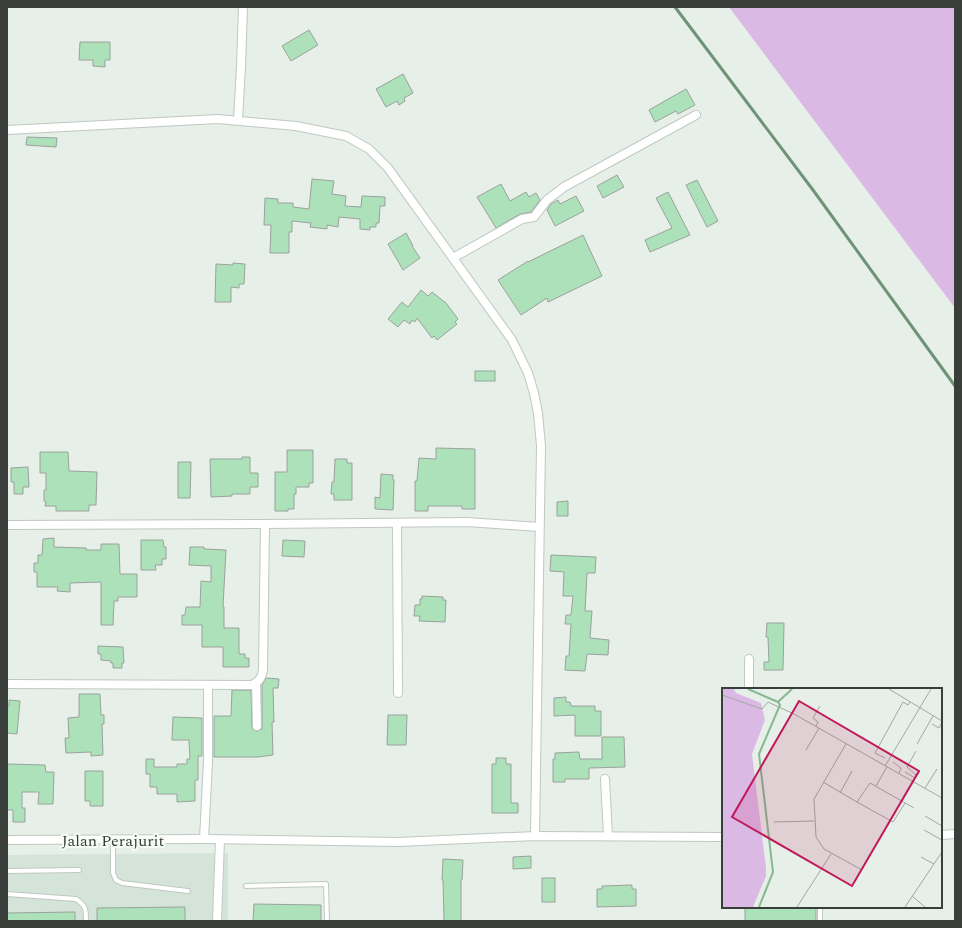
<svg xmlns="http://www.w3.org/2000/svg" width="962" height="928" viewBox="0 0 962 928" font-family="Spectral,serif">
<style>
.built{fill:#d5e4d8}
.green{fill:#dbb9e5}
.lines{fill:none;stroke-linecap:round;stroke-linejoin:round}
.stream{stroke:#6f9378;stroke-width:3}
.building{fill:#ade1b9;stroke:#9aa29c}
.service-casing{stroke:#bfc8c1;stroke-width:6}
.minor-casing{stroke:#bfc8c1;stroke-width:10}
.service{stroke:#fff;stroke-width:4}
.minor{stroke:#fff;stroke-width:8}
.labels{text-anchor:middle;stroke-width:4;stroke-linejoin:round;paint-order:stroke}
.street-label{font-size:16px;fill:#3a3e3b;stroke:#f4fdf5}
.inset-river{fill:none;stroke:#86b892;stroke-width:2}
.inset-road{fill:none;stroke:#a1a8a3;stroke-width:1}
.view{fill:#c2185b;fill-opacity:0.15;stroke:#c2185b;stroke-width:2}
.inset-edge{fill:none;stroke:#3a3e3b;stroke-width:2}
</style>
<rect width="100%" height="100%" fill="#e6efe8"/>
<path class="built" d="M228,853v68h-221v-66z"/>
<path class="green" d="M729,7h226v301z"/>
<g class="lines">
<path class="stream" d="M675,7l138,183 142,196"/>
</g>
<g class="building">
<path d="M309,30l9,15 -27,16 -9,-15z"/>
<path d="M80,42h30v18h-5v7l-12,-1v-6h-14z"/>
<path d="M403,74l10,19 -9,5 1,3 -6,4 -2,-4 -11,6 -10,-18z"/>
<path d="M686,89l9,16 -17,9 -2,-3 -21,11 -6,-12z"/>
<path d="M27,137l30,1 -1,9 -30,-2z"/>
<path d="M617,175l7,12 -21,11 -6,-12z"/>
<path d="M312,179l22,2 -2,13 14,2 -1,10 16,1 1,-11 23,1v9h-5l-1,17h-3v4h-6v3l-10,-1v-10l-21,-2 -1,10 -11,-2v4l-17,-2 1,-4 -19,-2v11h-3v21h-19l1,-28h-7l1,-27 13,1v4h15v4l16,2z"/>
<path d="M697,180l21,41 -11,6 -21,-42z"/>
<path d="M501,184l9,17 16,-9 3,5 7,-4 4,7 -9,12 -11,2 -24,14 -19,-31z"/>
<path d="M668,192l22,43 -40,17 -5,-12 27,-12 -16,-30z"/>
<path d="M576,196l8,15 -29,15 -8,-16 4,-6 7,-4 2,4z"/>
<path d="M406,233l7,13h-1l8,12 -17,12 -15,-26z"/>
<path d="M583,235l19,41 -54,26 -1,-4 -26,17 -23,-35 30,-19v1z"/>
<path d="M233,263l12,1 -1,20h-5v4l-8,-1v15h-16l1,-38 17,1z"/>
<path d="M421,290l7,6 4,-4 14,11 12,16 -3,3 2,2 -20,16 -3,-4 -2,2 -15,-20 -2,4 -3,-2 -2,4 -6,-4 -6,7 -10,-8 14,-17 6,5z"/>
<rect x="475" y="371" width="20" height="10"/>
<path d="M436,448l39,1v60h-13v-3h-34v5h-13v-30h2l2,-23 17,1z"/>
<path d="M287,450h26v33h-4v4h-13v7h-2v15h-6v2h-13v-39h12z"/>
<path d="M40,452h28l1,19 28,1 -1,33h-7v6h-33v-5h-11l1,-4 -2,-1v-11h2v-17h-6z"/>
<path d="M242,457h8v16h8v14h-8v7h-18v2l-21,1 -1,-38h32z"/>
<path d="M335,459h12v4h5v37h-18v-6h-3l1,-12h2z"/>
<path d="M178,462h13l-1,36h-12z"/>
<path d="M28,467l1,20h-6v7h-9v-12h-3v-14z"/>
<path d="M381,474l12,1v5h1l-1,30 -18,-1v-12l5,1z"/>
<path d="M568,501v15h-11v-14z"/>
<path d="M54,538v9l32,1v2h15v-6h18l1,30h17v23h-19v4h-4l-1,24h-12v-43l-31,1v9l-13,-1 1,-4h-21v-15h-3v-9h4v-8h4l1,-16z"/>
<path d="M141,540h22l1,7h2v12h-4v6h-7l1,5h-15z"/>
<path d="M283,540l22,1 -1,16 -22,-1z"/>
<path d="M190,547h14v2l22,1 -3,57h1v21h15v26h6v4h4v9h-26v-20h-21v-22h-20v-10h3l1,-8h14l1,-26 10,1v-16l-22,-1z"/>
<path d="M551,555l45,2 -1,16h-8l-2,38h7l-2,27 19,2 -1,15 -21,-1 -2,17 -20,-1 1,-14h3l2,-32h-6l1,-9h5l2,-19h-10l1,-24 -14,-1z"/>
<path d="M422,596l21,1v3h3l-1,22 -26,-1 1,-5h-6l1,-11h5v-6h2z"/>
<path d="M767,623h17l-1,47h-19v-8h5l-1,-25h-2z"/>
<path d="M98,646l25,1 1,16h-2v5h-9v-5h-2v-2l-10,-1v-6h-3z"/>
<path d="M266,678l13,1 -1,9h-5l1,34h-2l1,33 -15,2h-44v-41h17l1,-26h19l1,37 1,2 4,2 5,-2v-44z"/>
<path d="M79,694h21l1,21h3v9h-2l1,31 -12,1v-4l-25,1 -1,-15h4l-1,-20 11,-1z"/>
<path d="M566,697v5h4l1,4h24v5h6v25h-26v-21l-21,1v-18z"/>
<path d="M9,700l11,1 -3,33 -10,-1v-27h2z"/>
<path d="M388,715h19l-1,30h-19z"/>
<path d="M173,717l29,1v38h-4v24h-3v21l-18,1v-8h-20v-7h-7v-13h-4v-15h8v8h23v-3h10v-5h3l-1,-19h-17z"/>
<path d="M602,737h22l1,30 -36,1v11h-24v3h-12v-23h2v-6l24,-1 1,7h22z"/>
<path d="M496,758h10v6h5v39h7v10h-26v-49h4z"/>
<path d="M7,764l38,1 1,7h8l-1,32h-15l1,-12h-17v16h3v14h-12v-12h-6z"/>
<path d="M85,771h18v35h-13v-5h-5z"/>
<path d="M531,856v12l-18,1v-12z"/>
<path d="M443,859l20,1 -1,20h-1v41h-17l-1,-41h-1z"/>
<rect x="542" y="878" width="13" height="24"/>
<path d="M632,885v4h4v17l-39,1v-18h5v-3z"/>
<path d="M254,904l67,1v16h-68z"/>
<path d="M185,907v14h-88v-13z"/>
<rect x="745" y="907" width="71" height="14"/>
<path d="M75,912v9h-68v-8z"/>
</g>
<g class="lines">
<g class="service-casing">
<g id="service">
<path d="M113,840v33l3,7 6,3 66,8"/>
<path d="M7,871l72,-1"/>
<path d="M246,886l80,-2 1,37"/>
<path d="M7,894l69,5c10,7 10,10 10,22"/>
<path d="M820,907v14"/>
</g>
</g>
<g class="minor-casing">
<g id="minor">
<path d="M238,120l3,-53 2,-60"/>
<path d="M7,130l211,-11 78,7 50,10 23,13 19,19 124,172 16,33 6,20 4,20 3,33 -6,390"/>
<path d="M453,258l69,-39 12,-2 13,-17 17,-13 132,-72"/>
<path d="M397,523l1,170"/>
<path d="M7,525l258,-1"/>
<path d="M256,683l1,43"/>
<path d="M7,684l245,1c8,-4 10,-8 11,-16l2,-145 202,-2 72,5"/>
<path d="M749,689v-30"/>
<path d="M605,779l3,57"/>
<path d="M941,835l14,-1"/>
<path d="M204,839l4,-77v-77"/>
<path d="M7,840l197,-1 194,3 137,-6 188,1"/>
<path d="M217,921l3,-81"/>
</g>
</g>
<use href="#service" class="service"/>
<use href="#minor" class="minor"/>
</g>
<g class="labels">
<g class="street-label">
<text x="113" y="846">Jalan Perajurit</text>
</g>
</g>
<g transform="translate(722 688)">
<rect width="220" height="220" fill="#e6efe8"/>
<path d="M0,1h12l2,4 25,10 4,17 -13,34 14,114v8l-13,31h-31z" fill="#dbb9e5"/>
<path class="inset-river" d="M26,1l30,13M37,219l14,-35 -14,-118 21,-49 -2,-3 14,-13"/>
<path class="inset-road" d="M167,1l53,32M0,7l40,14 6,-7 26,12 148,84M210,36l7,4 3,-6M94,38l2,-4 -5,-4 7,-12M124,56l-32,55 2,38 8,12 38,21M195,56l16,-28M84,62l13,-22M163,70l-10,-5 28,-51 5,3 2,-3M171,74l8,6 -2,5M163,78l46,-77M183,84l10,6 -3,3M193,90l1,-3 -9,-8 9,-16M101,94l34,20 13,-19 44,25M154,98l11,-19M203,100l12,-19M118,105l12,-22M135,114l36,20 12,-19M203,128l17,10M52,134l40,-1M202,142l18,10M199,169l13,7M190,208l13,11M75,219l34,-53M183,219l37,-55"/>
<path class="view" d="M77,13l120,70 -67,115 -120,-69z"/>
<rect width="220" height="220" class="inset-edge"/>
</g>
<rect width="962" height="928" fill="none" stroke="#3a3e3b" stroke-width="16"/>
</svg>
